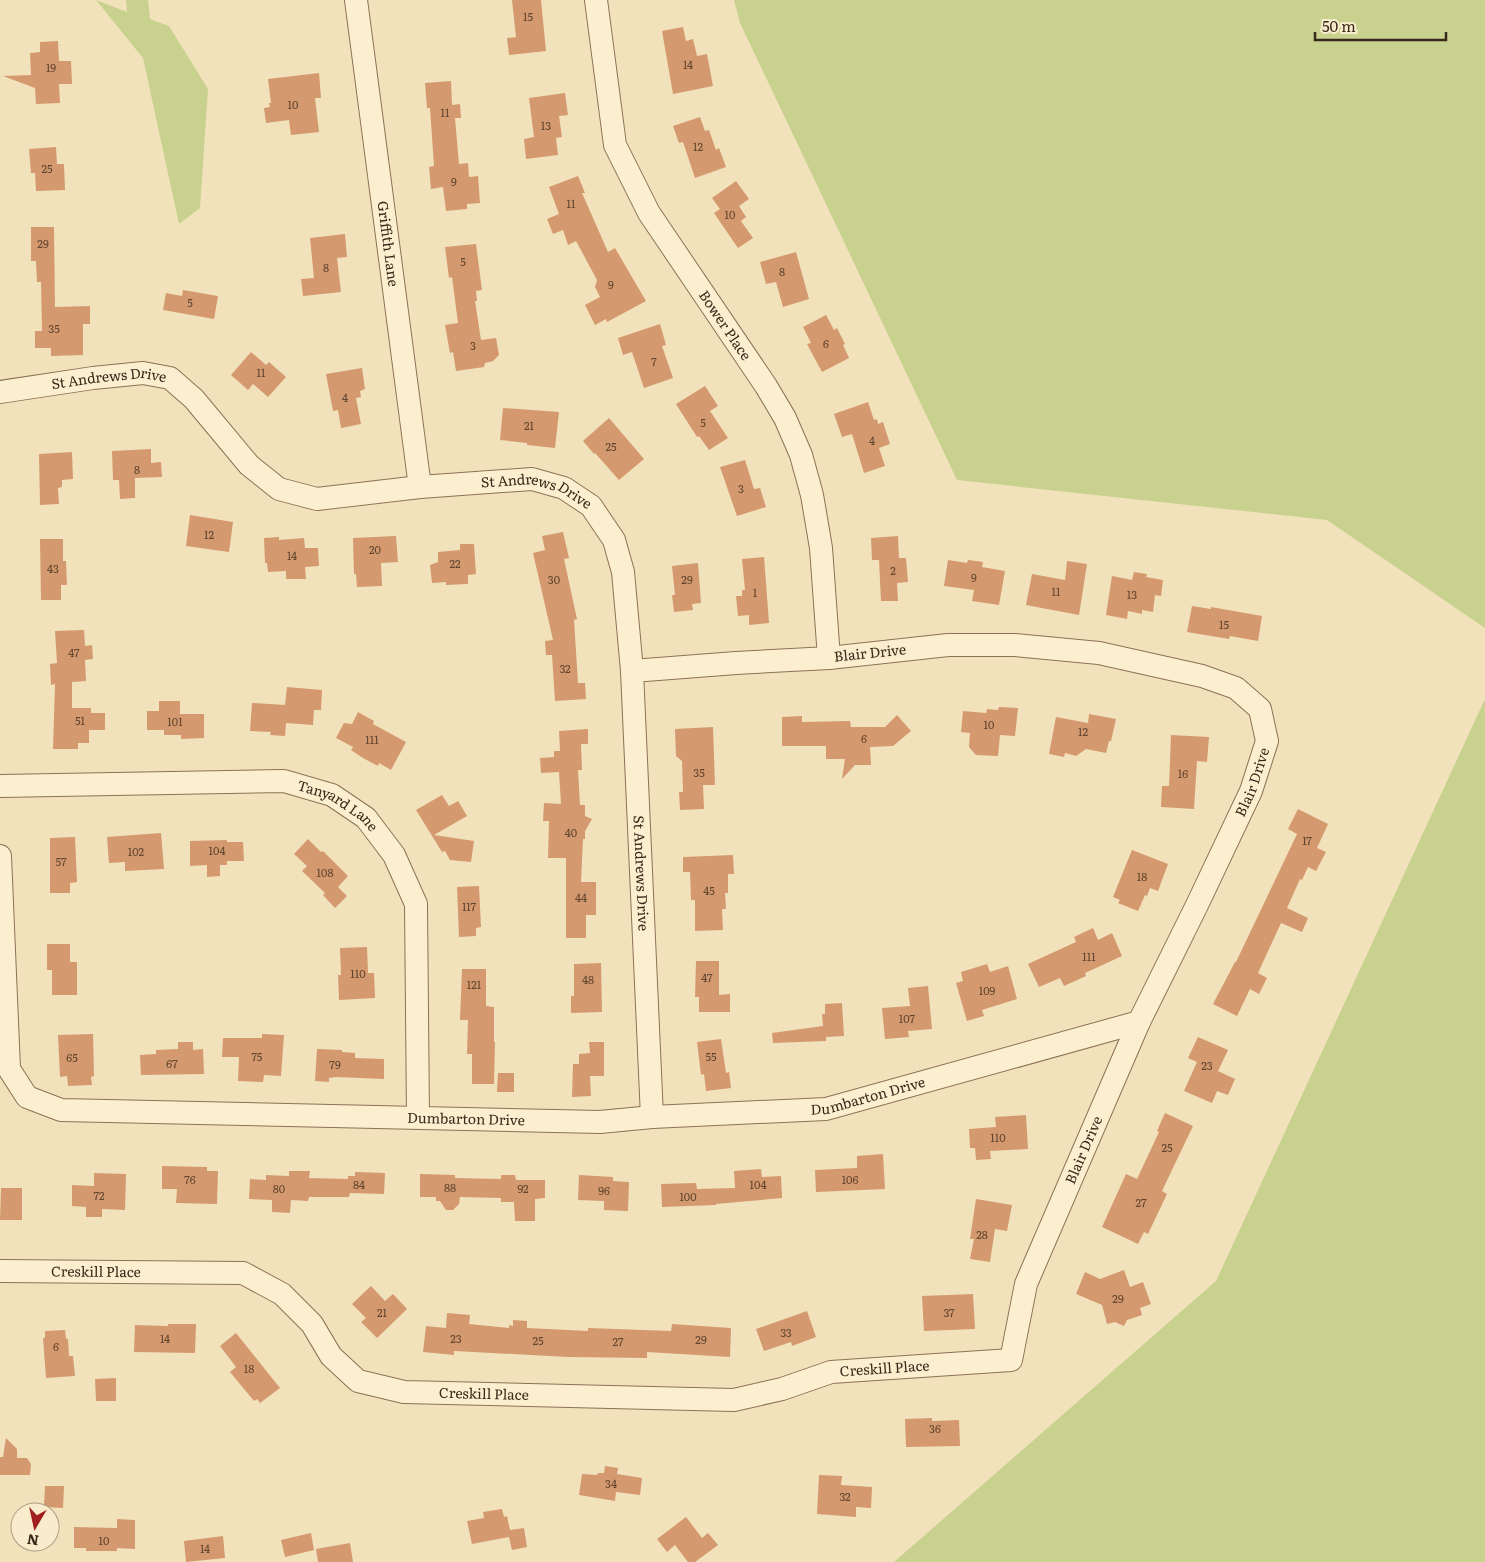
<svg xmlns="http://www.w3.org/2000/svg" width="1485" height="1562" viewBox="0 0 1485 1562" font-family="Literata,serif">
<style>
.green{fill:#c9d18f}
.building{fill:#d4996e}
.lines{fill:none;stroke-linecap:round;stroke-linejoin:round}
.minor-casing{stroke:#8b7254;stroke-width:24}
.minor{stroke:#fcefd0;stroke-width:22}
.labels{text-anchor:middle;stroke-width:4;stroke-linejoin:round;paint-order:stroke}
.number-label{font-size:11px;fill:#60452f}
.street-label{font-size:14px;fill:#39291a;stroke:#f9eccc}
</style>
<rect width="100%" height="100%" fill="#f2e2bc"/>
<g class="green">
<path d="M96,0l31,12 -1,-12h22l2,19 19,7 39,63 -8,119 -21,16 -36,-166z"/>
<path d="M734,0h751v628l-158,-108 -370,-40 -217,-457z"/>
<path d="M1485,699v863h-591l322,-281z"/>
</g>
<g class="building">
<path d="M512,0h29l5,51 -37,4 -2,-17 9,-1z"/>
<path d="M683,27l3,14 7,-2 4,17 10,-2 6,32 -40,8 -11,-63z"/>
<path d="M58,41l1,20h12l1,23h-13l1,19 -24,1 -1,-16 -32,-12 28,-1 -1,-22 10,-1v-10z"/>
<path d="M319,73l2,25h-6l4,34 -28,3 -2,-15 -23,3 -2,-15 6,-1 -1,-4h2l-3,-24z"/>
<path d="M451,81l1,24 8,-1 1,14h-6l4,46 9,-1 1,14 9,-1 2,27 -13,1v5l-21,2 -3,-24 -12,2 -2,-22 5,-1 -4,-58h-3l-2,-25z"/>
<path d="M565,93l3,22 -9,1 3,21 -6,1 2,17 -32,4 -2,-20 10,-2 -5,-39z"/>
<path d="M700,117l5,14 4,-1 7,20 3,-2 7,19 -31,11 -12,-36 -4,1 -6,-17z"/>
<path d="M56,147l1,17h7l1,26 -29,1 -1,-18h-4l-2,-24z"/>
<path d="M578,176l7,17h-3l26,59 7,-4 31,53 -39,21 -1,-3 -11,6 -10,-20 15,-8 -5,-10 2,-7 -21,-39 -8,4 -5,-15 -10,4 -6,-15 12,-5 -10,-27z"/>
<path d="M736,181l13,18 -10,7 7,11 -5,4 12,17 -15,10 -24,-35 6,-4 -8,-11z"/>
<path d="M31,227h23l1,80 35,-1v18h-7v31l-32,1v-8h-16v-17h7l-1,-49h-4l-1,-21h-5z"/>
<path d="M345,234l2,23 -10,1 4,34 -38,4 -2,-17 13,-1 -4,-40z"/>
<path d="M476,244l6,46 -6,1 1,10h-2l6,39 15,-2 3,17 -6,6 -8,2 -1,4 -28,4 -3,-19 -3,1 -5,-28 13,-2 -6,-46 -3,1 -4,-31z"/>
<path d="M796,252l13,47 -26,8 -7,-25 -10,2 -6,-22z"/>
<path d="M183,290l35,6 -4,23 -51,-9 3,-17 16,3z"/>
<path d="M826,315l8,15 3,-2 8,16 -2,1 6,13 -27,14 -15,-28 4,-1 -8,-16z"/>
<path d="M660,324l6,21 -4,1 11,32 -29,10 -12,-36 -9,3 -5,-17z"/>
<path d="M251,352l15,13 3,-3 17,15 -18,20 -15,-13 -5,6 -17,-15z"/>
<path d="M362,368l3,21 -5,2 1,6 -5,1 5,26 -20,4 -3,-18 -5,1 -7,-37z"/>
<path d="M705,386l13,20 -8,5 18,27 -19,12 -10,-14 -2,1 -21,-33z"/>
<path d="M868,402l6,18 3,-1 1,5 5,-2 7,22 -11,4 6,18 -21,7 -12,-39 -10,3 -8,-23z"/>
<path d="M503,408l56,4 -4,36 -28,-3v-2l-27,-3z"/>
<path d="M609,418l35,41 -25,21 -24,-27 -1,1 -11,-13z"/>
<path d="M151,449v14l10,-1 1,15 -27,1v20l-15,1 -1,-19h-6l-1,-29z"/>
<path d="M72,452l1,27 -11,1v7l-4,1 1,16 -19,1 -1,-51z"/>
<path d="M745,460l9,29 6,-1 6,19 -29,9 -17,-49z"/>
<path d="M190,515l43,7 -4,30 -43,-6z"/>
<path d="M563,532l6,26 -5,1 13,60 -3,1 4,63h7l1,16 -31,2 -3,-46h-6l-1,-14 8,-1 -20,-87 12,-3 -3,-14z"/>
<path d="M396,536l2,26 -17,1 1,23 -25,1 -1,-13h-2l-1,-36z"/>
<path d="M898,536l1,22h7l2,24 -11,1 1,18h-17l-2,-41h-7l-1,-22z"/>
<path d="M279,537v3l25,-2 1,10h13l1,18 -14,1 1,12h-20v-8l-18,1 -1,-9h-2l-1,-25z"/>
<path d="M40,539h23v22h3l1,24h-6v15h-20z"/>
<path d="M460,544h14l2,30 -8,1v9l-22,1v-3l-14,1 -2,-18 8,-3v-10l22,-2z"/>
<path d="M764,557l5,66 -20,2v-10l-11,1 -2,-20h6v-6h3l-3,-31z"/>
<path d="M948,560l19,3 1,-3 15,2 -1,5 23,4 -6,34 -27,-4 2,-11 -30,-4z"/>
<path d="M1067,561l20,3 -8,51 -53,-10 6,-31 33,6z"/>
<path d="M698,563l3,40 -9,1 1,6 -19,2 -2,-17h3l-3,-29z"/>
<path d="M1134,572l13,2 -1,3 17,3 -2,16 -6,-1 -2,17 -11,-2v4l-14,-3 -1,8 -21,-4 6,-39 20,4z"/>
<path d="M1192,606l19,3v-2l51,9 -4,25 -28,-5 -1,3 -42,-7z"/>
<path d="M84,630l1,16 7,-1 1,14 -8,1 1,21 -14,1v26h19v5h14v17h-16v13h-11v6h-25l2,-65 -4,1 -1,-21 7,-1 -2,-32z"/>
<path d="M287,687l35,3 -1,20h-7l-1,15 -27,-2 -1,13 -15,-1 1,-3 -21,-1 2,-28 33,2z"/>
<path d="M159,701h21v13h24v24l-23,1v-4h-17v-5h-17v-19h12z"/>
<path d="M999,707l19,1 -3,28 -15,-1 -2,21 -22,-1 -7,-8 1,-14 -9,-1 2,-21 23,2 1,-4 11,1z"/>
<path d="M358,712l16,9 -1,3 33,18 -15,28 -12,-7 -1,3 -15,-8 -12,-8 2,-3 -17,-9 8,-15 8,1z"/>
<path d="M1089,714l27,5 -5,22h-2l-3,12 -20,-4 -10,7 -11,-3 -1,4 -15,-3 7,-37 32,6z"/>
<path d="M897,715l14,16 -18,15 -23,1 1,18h-16l-13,14 3,-20h-19v-13h-44v-29l20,-1v6l48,-1 1,6h34z"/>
<path d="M713,727l2,58h-12l1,24 -24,1 -1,-18h4l-1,-31 -6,-5 -1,-27z"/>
<path d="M588,729v15h-7l1,26h-4l2,35h5v11l7,3 -7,12v8h-2l-2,43h15v33h-10v23h-20v-80h-18l1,-37h-6l1,-18 17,1 -2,-32 -18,1 -1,-15 14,-1v-6h6l-1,-20z"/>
<path d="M1171,735l38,2 -2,25 -10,-1 -3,48 -33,-2 1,-21h7z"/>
<path d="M442,795l7,11 9,-5 9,15 -33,19 40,6 -3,21 -21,-2 -5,-9 -3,1 -26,-42z"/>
<path d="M1298,809l30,15 -11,24 9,4 -10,19 -8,-4 -6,13 -2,-1 -13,29 21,10 -6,14 -21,-9 -23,50 9,5 -8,16 -9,-5 -13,27 -24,-12 22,-42h1l61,-128 -9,-5z"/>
<path d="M161,833l3,36 -39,2v-9l-16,1 -2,-26z"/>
<path d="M75,837l2,45 -7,1v10h-20v-55z"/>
<path d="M308,839l13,13 2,-1 25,25 -10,11 9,9 -12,12 -12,-13 2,-2 -23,-22 5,-5 -13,-12z"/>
<path d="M227,840v2h16l1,19h-17v4h-7v11l-13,1v-12l-17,1v-25z"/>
<path d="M1132,850l36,14 -10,27 -8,-3 -3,8 -2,-1 -7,16 -20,-8 2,-3 -7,-3z"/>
<path d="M733,855l1,19h-6v19h-3l1,16h-4l1,21 -28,1v-31h-4l-1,-28h-7v-15z"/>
<path d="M479,886l2,41 -5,1v8l-17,1 -2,-50z"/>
<path d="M1093,928l5,12 14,-7 10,23 -37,17 1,3 -22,10 -4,-8 -21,9 -11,-23 48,-22 -2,-5z"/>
<path d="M47,944h23v18h7v33h-25v-25h-5z"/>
<path d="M367,947l1,26h6l1,25 -36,2 -1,-25h3l-1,-27z"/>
<path d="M696,961h23v34l11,-1v18h-31v-15h-4z"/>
<path d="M601,963l1,49 -31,1v-17h3v-32z"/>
<path d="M987,964l3,8 18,-6 9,33 -35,11 2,6 -17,5 -11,-38 7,-2 -2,-9z"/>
<path d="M462,969h24v37l8,1v35h1l-1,42h-22v-30h-5l1,-34h-8z"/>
<path d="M928,986l4,43 -24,2 1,6 -24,2 -3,-31 28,-2 -2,-18z"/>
<path d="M842,1003l2,33 -18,1v4l-53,2 -1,-10 51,-7 -1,-12h3v-10z"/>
<path d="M93,1034l1,42 -3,1 1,8 -24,1 -1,-10 -7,1 -2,-42z"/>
<path d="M262,1034l22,1 -3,41 -17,-1 -1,7 -25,-1 1,-24h-17l1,-19h39z"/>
<path d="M1198,1037l30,13 -10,21 17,8 -7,16 -11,-4 -5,12 -28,-12 13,-29 -9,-4z"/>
<path d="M721,1039l5,34 3,-1 2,16 -25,3 -2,-17 -3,1 -4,-33z"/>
<path d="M178,1042h15v8l10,-1 1,25 -63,1 -1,-20 16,-1v-4l22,-1z"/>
<path d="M589,1042h15v34h-14l1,20 -19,1 1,-33h6v-10l11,-1z"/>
<path d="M317,1049l25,1v2l13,1v5l29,1v20l-48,-2 -7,1v4l-14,-1z"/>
<path d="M498,1073h16v19h-17z"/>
<path d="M1165,1113l28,13 -31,65 5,3 -19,40 -4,-2 -6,12 -36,-17 24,-53 11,5 22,-47 -2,-1z"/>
<path d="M1026,1115l2,34 -38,2 1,8 -15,1 -1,-12h-5l-1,-19 27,-2 -1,-10z"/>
<path d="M883,1154l2,35 -69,3 -1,-22 42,-2v-12z"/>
<path d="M162,1166l45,1v4h11l-1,33 -41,-1 1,-14h-15z"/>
<path d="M761,1169l1,8 19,-1 1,22 -66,6v1l-54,2 -1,-23 35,-1 1,6 38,-1 -1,-17z"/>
<path d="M289,1171h21l-1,7 39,1v-3h7v-4l30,1 -1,21 -34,-1 -1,4h-40l-1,4 -17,-1 -1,13 -18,-1v-12l-23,-1 1,-20 16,1v-5l23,1z"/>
<path d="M94,1173l32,1 -1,36 -23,-1v8h-16v-10l-14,-1v-21l22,1z"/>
<path d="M420,1174l35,1v3l46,1v-4h14l1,5h29v18l-10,1v22h-20l-1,-19h-13v-4l-41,-1 -1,7 -6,6h-7l-6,-9h-4v-4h-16z"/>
<path d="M579,1175l34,2v4l16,1 -1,29 -24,-1v-9l-26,-1z"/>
<path d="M1,1188h21v32h-22z"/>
<path d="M976,1199l36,6 -5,26 -12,-2 -5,33 -20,-3 4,-20h-4z"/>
<path d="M1124,1270l6,17 13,-5 8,22 -11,4 2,7 -15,5 -3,6 -9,-4 -8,2 -5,-19 -26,-11 9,-22 15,7z"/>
<path d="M371,1286l14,15 8,-7 14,15 -30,29 -16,-16 5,-4 -14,-14z"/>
<path d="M973,1294l2,35 -51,2 -2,-35z"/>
<path d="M807,1311l9,26 -24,9 -1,-4 -27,9 -8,-22z"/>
<path d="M447,1313l23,2 -1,9 40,4v-3l4,1v-6l14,1v7l61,3v-3l83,3 1,-7 59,4 -1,29 -83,-5v6l-79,-1 -114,-6v4l-31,-3 3,-26 20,2z"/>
<path d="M168,1324h28l-1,29 -61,-1 1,-27 33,1z"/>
<path d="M65,1330l1,9h2l1,17h4l2,20 -29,2 -3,-40h2v-7z"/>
<path d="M236,1333l44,55 -20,15 -3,-4 -3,2 -24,-29 6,-5 -16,-21z"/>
<path d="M116,1378v23h-20l-1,-22z"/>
<path d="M932,1418v3l27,-1 1,26 -54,1 -1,-28z"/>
<path d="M6,1438l11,11v9h10l4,6 -1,11h-30v-18h3z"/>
<path d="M605,1466l13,2 -1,6 25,4 -2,17 -24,-3 -1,9 -36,-6 3,-21 15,1 1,-2h6z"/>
<path d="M819,1475l23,1 -1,9 31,2 -1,21 -15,-1v10l-39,-3z"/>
<path d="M45,1486h19l-1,22 -19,-1z"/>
<path d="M502,1509l2,8 3,-1 3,14 14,-2 3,19 -15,3 -3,-13 -37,7 -5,-23 17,-3 -1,-6z"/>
<path d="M686,1517l16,21 6,-5 10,12 -23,17h-7l-13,-17 -8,7 -10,-13z"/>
<path d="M117,1519l18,1v29l-18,-1v3h-31v-3h-12v-21l43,1z"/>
<path d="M311,1533l3,17 -29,7 -4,-17z"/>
<path d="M223,1536l2,22 -39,4 -2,-21z"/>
<path d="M350,1543l3,19h-35l-2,-13z"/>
</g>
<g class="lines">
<g class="minor-casing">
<g id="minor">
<path id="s1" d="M356,0l64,487"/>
<path id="s2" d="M596,0l19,145 34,68 117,173 19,32 16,37 11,40 9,53 8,110"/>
<path id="s3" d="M0,392l93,-14 50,-5 27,5 24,21 55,66 30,24 38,10 103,-12 112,-8 32,9 27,18 23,34 9,32 9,99 20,446"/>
<path id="s4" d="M0,786l284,-5 48,14 34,23 28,37 22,49 2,213"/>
<path id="s5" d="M0,856l9,213 18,28 34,13 539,12 52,-5 174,-8 313,-87"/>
<path id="s6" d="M0,1271l243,2 39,21 30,30 19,32 27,25 46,11 330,8 48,-11 49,-17 180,-12 15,-76 113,-262 58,-117 54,-114 16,-50 -7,-32 -24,-21 -34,-12 -103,-23 -84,-8h-67l-119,13 -93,5 -104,8"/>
</g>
</g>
<use href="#minor" class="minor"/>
</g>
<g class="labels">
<g class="number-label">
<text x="528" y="21">15</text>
<text x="688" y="69">14</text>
<text x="51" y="72">19</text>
<text x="293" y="109">10</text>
<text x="445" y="117">11</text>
<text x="546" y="130">13</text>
<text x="698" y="151">12</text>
<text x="47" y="173">25</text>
<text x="454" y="186">9</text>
<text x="571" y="208">11</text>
<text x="730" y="219">10</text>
<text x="43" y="248">29</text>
<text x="463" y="266">5</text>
<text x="326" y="272">8</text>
<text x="782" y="276">8</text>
<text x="611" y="289">9</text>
<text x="190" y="307">5</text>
<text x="54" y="333">35</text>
<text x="826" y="348">6</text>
<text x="473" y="350">3</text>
<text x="654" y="366">7</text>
<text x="261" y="377">11</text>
<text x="345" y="402">4</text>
<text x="703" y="427">5</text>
<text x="529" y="430">21</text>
<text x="872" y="445">4</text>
<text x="611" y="451">25</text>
<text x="137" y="474">8</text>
<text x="741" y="493">3</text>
<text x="209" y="539">12</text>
<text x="375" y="554">20</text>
<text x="292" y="560">14</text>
<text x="455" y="568">22</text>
<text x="53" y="573">43</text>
<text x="893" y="575">2</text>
<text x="974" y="582">9</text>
<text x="554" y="584">30</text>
<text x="687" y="584">29</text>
<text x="1056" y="596">11</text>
<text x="755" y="597">1</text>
<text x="1132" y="599">13</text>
<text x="1224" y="629">15</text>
<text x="74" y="657">47</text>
<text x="565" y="673">32</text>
<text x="80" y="725">51</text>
<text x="175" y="726">101</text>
<text x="989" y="729">10</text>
<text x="1083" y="736">12</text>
<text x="864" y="743">6</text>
<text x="372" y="744">111</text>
<text x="699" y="777">35</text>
<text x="1183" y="778">16</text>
<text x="571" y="837">40</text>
<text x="1307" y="845">17</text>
<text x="217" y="855">104</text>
<text x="136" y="856">102</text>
<text x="61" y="866">57</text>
<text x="325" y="877">108</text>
<text x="1142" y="881">18</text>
<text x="709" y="895">45</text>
<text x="581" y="902">44</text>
<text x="469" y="911">117</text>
<text x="1089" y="961">111</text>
<text x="358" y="978">110</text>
<text x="707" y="982">47</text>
<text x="588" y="984">48</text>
<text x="474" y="989">121</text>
<text x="987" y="995">109</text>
<text x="907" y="1023">107</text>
<text x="257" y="1061">75</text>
<text x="711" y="1061">55</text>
<text x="72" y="1062">65</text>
<text x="172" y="1068">67</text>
<text x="335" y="1069">79</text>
<text x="1207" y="1070">23</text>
<text x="998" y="1142">110</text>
<text x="1167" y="1152">25</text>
<text x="190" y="1184">76</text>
<text x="850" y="1184">106</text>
<text x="359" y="1189">84</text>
<text x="758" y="1189">104</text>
<text x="450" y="1192">88</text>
<text x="279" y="1193">80</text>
<text x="523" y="1193">92</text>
<text x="604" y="1195">96</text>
<text x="99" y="1200">72</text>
<text x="688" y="1201">100</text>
<text x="1141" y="1207">27</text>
<text x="982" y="1239">28</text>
<text x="1118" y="1303">29</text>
<text x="382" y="1317">21</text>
<text x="949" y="1317">37</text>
<text x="786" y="1337">33</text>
<text x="165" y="1343">14</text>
<text x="456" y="1343">23</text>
<text x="701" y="1344">29</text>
<text x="538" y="1345">25</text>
<text x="618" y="1346">27</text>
<text x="56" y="1351">6</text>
<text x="249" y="1373">18</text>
<text x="935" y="1433">36</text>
<text x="611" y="1488">34</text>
<text x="845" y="1501">32</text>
<text x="104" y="1545">10</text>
<text x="205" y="1553">14</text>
</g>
<g class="street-label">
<text dy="5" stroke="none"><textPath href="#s1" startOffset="246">Griffith Lane</textPath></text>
<text dy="5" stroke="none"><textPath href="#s2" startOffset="358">Bower Place</textPath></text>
<text dy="5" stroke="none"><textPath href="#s3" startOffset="110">St Andrews Drive</textPath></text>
<text dy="5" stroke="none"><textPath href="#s3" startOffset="590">St Andrews Drive</textPath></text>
<text transform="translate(870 653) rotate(-6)" y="5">Blair Drive</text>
<text dy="5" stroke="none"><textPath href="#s6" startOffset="1691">Blair Drive</textPath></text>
<text dy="5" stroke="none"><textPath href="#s4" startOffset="344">Tanyard Lane</textPath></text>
<text dy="5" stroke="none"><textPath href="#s3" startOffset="1025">St Andrews Drive</textPath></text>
<text dy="5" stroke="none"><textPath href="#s5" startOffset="1092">Dumbarton Drive</textPath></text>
<text dy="5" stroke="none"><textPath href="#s5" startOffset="688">Dumbarton Drive</textPath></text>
<text dy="5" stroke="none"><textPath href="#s6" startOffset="1286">Blair Drive</textPath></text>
<text dy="5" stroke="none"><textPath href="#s6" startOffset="96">Creskill Place</textPath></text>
<text dy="5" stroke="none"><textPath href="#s6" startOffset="936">Creskill Place</textPath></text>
<text dy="5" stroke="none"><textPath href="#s6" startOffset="531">Creskill Place</textPath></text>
</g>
</g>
<g transform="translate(35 1527) rotate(189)"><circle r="24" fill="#f9eccc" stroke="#ac9e85"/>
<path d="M0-4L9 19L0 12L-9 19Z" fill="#a01e1e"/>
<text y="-8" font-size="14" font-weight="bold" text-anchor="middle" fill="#39291a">N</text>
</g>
<path d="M1315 32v8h131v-8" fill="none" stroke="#39291a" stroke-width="2.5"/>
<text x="1322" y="32" font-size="15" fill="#39291a" stroke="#f9eccc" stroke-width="4" paint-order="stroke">50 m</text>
</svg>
